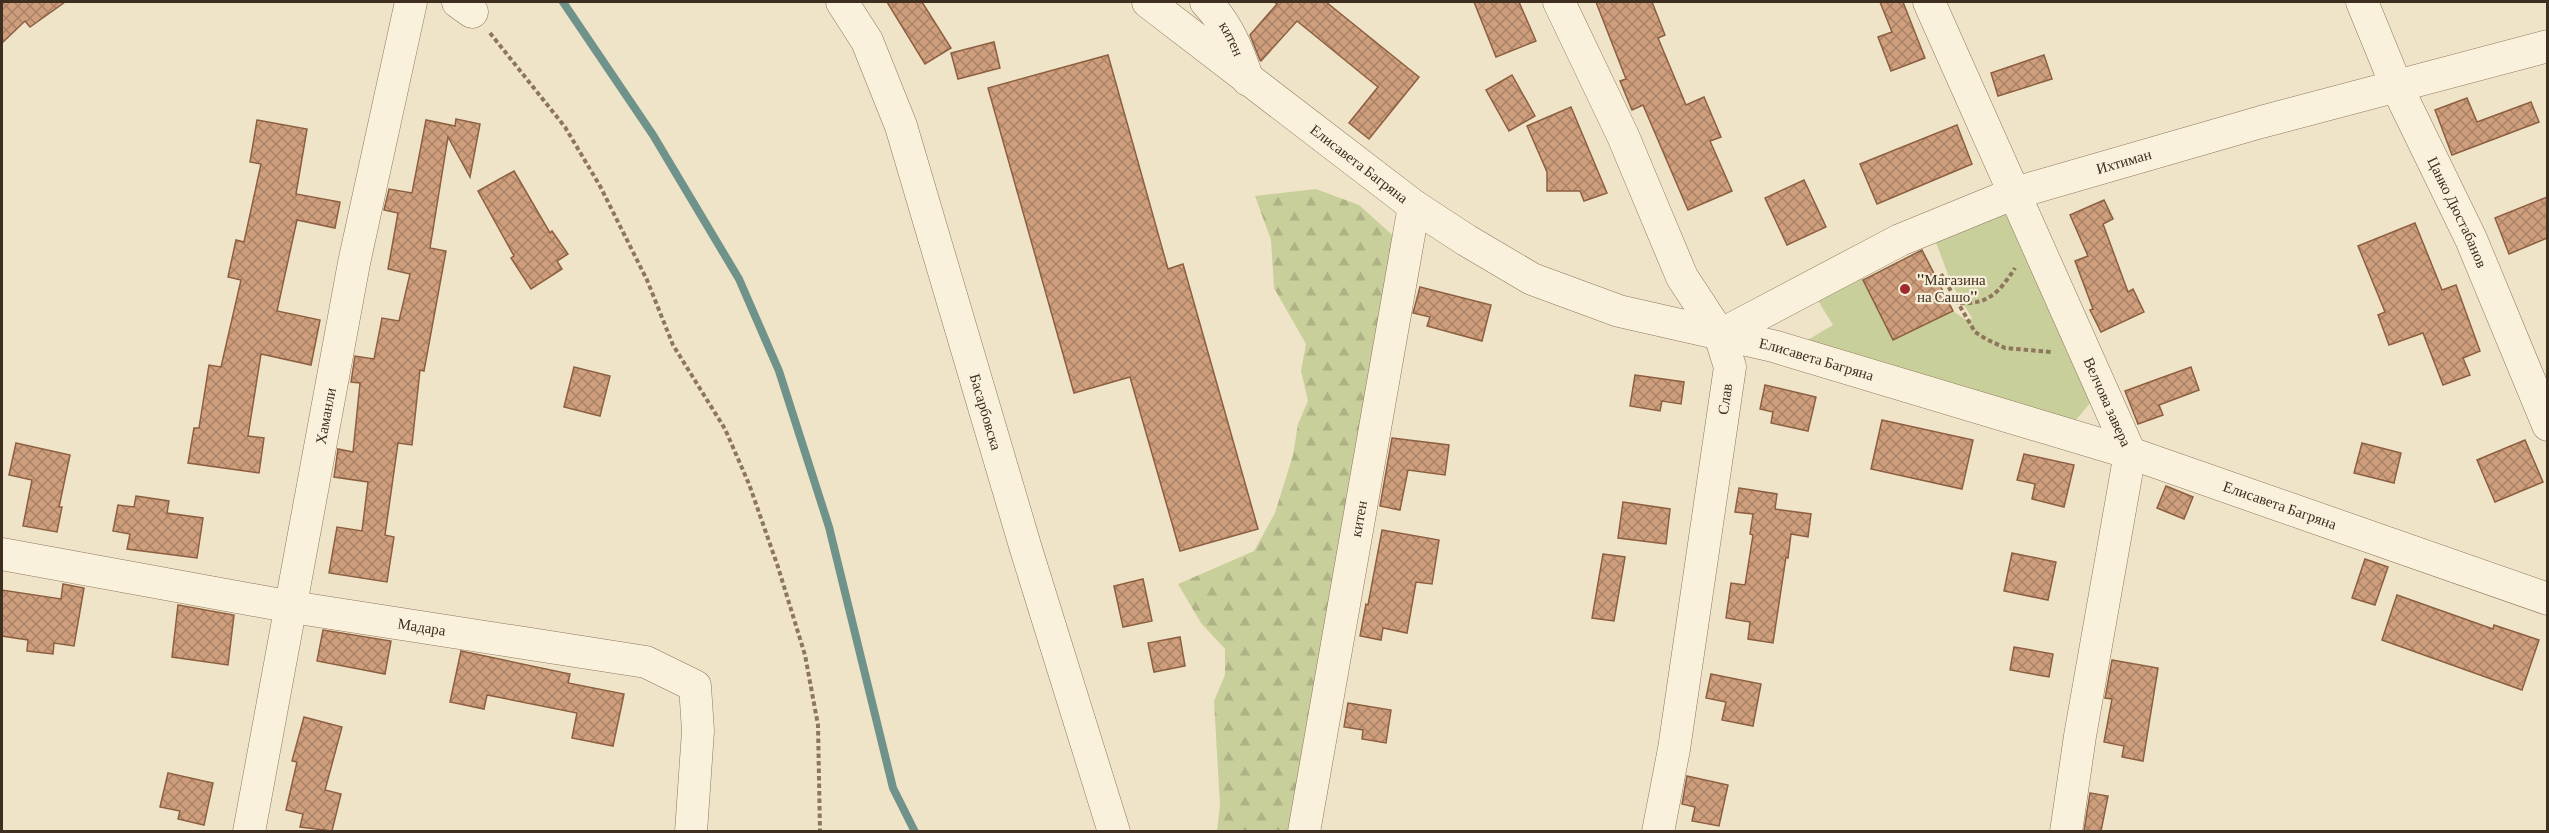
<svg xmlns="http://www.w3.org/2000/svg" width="2549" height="833" viewBox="0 0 2549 833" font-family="'Crimson Pro',serif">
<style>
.green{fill:#c9cf9b}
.forest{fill:url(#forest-firs)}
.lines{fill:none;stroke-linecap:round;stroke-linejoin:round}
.stream{stroke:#6f938a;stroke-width:8}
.building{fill:url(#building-cross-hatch);stroke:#8d5f41;stroke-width:1.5}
.minor-casing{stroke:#8d765c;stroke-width:33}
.path{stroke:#8d765c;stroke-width:4;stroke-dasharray:4.5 3;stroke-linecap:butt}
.minor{stroke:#faf1dc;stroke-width:32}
.poi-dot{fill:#9e2a2b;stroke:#f7eed8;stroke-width:2}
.labels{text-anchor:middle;stroke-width:4.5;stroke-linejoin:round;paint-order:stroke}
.street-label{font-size:15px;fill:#3d2e20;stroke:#f7eed8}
.poi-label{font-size:15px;fill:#3d2e20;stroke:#f7eed8;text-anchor:start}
</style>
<defs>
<pattern id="forest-firs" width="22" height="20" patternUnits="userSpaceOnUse" patternTransform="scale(1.5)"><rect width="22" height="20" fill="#c9cf9b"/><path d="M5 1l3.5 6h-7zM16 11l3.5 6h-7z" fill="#aeb285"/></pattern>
<pattern id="building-cross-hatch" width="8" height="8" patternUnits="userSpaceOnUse" patternTransform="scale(1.5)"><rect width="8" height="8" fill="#cf9f7d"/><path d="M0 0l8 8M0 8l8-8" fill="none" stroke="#a98266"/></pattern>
</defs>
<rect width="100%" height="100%" fill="#f0e4c8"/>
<path class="green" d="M2004,202l87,200 -15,18 -277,-75 34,-20 -21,-34 45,-25 36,74 60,-29 16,11 3,-4 -20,-33 -20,-53z"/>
<path class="forest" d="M1316,189l43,16 50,45 -113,581h-79l3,-26 -6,-104 11,-26v-26l-24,-26 -23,-39 76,-33 21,-38 18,-58 5,-31 10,-23 -7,-30 5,-27 -32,-56 -3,-48 -16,-44z"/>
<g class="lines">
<path class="stream" d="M563,2l90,133 86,144 40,92 50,156 64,261 22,44"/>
</g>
<g class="building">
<path d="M2,2h63l-35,25 -5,-6 -23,22z"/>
<path d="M887,2h35l29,46 -26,16z"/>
<path d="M1274,2h52l93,75 -50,62 -20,-16 29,-36 -81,-66 -36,40 -1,-1 -10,-25 27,-31z"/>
<path d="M1474,2h45l17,39 -40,16z"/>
<path d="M1596,2h56l13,33 -7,3 28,67 18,-8 17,40 -11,4 22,50 -44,19 -45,-105 -11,5 -12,-29 6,-2z"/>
<path d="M1880,2h23l22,56 -34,13 -13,-34 14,-5z"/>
<path d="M994,42l6,26 -42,11 -7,-26z"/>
<path d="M1108,55l60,214 15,-5 75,265 -78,22 -50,-174 -56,16 -86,-305z"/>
<path d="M2044,55l8,24 -54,17 -7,-23z"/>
<path d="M1512,75l23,41 -26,15 -23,-41z"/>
<path d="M2467,98l10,24 54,-20 8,20 -87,33 -17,-45z"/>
<path d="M1571,107l36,86 -23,8 -4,-10h-33v-19l-20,-46z"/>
<path d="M456,119l24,5 -10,53 -22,-40 -18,111 16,3 -22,120 -4,-1 -8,75 -14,-2 -13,92 9,2 -7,45 -58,-9 8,-46 25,4 6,-49 -34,-5 4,-28 15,3 7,-69 -9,-1 4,-26 19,3 8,-41 17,3 11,-47 -22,-5 10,-56 -14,-3 5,-21 23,4 14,-73 29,6z"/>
<path d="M257,120l50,9 -11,65 44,8 -5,26 -38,-8 -20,91 43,9 -9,45 -50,-11 -13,82 16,2 -5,35 -71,-10 6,-35h5l10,-63 12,2 20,-87 -13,-3 8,-37 8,2 17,-78 -11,-2z"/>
<path d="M1957,125l15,39 -95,40 -17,-40z"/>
<path d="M514,171l36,62 2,-2 16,23 -11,7 5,8 -31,20 -20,-31 3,-2 -36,-65z"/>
<path d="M1804,180l22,47 -39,18 -22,-47z"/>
<path d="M2547,197v41l-38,16 -14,-36z"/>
<path d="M2104,200l9,19 -10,5 25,68 5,-3 11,23 -43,20 -11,-22 3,-1 -18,-48 13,-5 -18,-41z"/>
<path d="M2415,223l27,67 14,-5 24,66 -17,7 7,17 -27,10 -20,-52 -34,12 -11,-30 7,-3 -27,-66z"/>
<path d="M1922,250l31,61 -60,29 -30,-60z"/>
<path d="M1420,287l71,18 -9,36 -55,-15 3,-9 -17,-4z"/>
<path d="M574,367l36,9 -10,40 -36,-9z"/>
<path d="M2191,367l8,23 -40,15 4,10 -25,9 -13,-33z"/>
<path d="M1635,375l49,7 -3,22 -19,-3 -2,10 -30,-5z"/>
<path d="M1765,385l51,12 -8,34 -37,-8 2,-11 -13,-3z"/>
<path d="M1882,420l91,20 -11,49 -91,-20z"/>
<path d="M1392,438l57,7 -4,30 -37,-5 -8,40 -20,-4z"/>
<path d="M2525,440l18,42 -48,20 -18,-42z"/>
<path d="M16,443l54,12 -11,52h3l-5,25 -34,-6 9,-46 -23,-5z"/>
<path d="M2362,443l39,10 -7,30 -40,-10z"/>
<path d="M2024,454l50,11 -10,42 -32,-8 3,-15 -18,-4z"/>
<path d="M2166,486l27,11 -9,22 -27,-11z"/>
<path d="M1739,488l38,6 -2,15 36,5 -3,23 -17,-3 -3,24 -2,-1 -13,86 -25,-4 2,-17 -24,-4 5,-35 14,2 8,-50 -3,-1 3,-20 -18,-2z"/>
<path d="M136,496l33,5 -2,12 36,5 -6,40 -70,-9 3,-15 -17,-3 5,-26 16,2z"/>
<path d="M1623,502l47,7 -4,35 -48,-6z"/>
<path d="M1382,530l57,10 -7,44 -16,-2 -9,51 -24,-5 -2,12 -21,-4 6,-32 2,1z"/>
<path d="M2012,553l44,9 -8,38 -44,-9z"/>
<path d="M1603,554l22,3 -11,64 -22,-3z"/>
<path d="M2365,559l23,8 -13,38 -23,-7z"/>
<path d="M1143,579l9,42 -29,6 -9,-41z"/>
<path d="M63,584l21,4 -10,58 -20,-3 -1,11 -26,-3 1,-11 -26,-4v-46l59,9z"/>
<path d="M2397,595l96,34 1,-4 45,15 -17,50 -140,-50z"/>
<path d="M178,605l56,10 -6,50 -56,-8z"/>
<path d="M323,630l68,11 -6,33 -68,-13z"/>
<path d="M1180,637l5,29 -31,6 -6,-29z"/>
<path d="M2014,647l39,7 -4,23 -39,-7z"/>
<path d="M461,651l109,23 -2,9 56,11 -11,52 -41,-8 5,-25 -90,-18 -3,14 -34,-7z"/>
<path d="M2112,660l46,8 -15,93 -21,-4 2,-11 -20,-4 8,-43 -7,-1z"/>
<path d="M1711,674l50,10 -8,42 -31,-6 4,-18 -20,-4z"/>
<path d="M1348,703l43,7 -5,33 -24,-4 1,-9 -19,-3z"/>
<path d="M304,717l38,10 -17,63 16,4 -9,37 -32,-4 3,-13 -17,-4 11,-48 -5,-1z"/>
<path d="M168,773l45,10 -9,42 -26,-6 2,-8 -20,-4z"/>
<path d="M1687,776l41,9 -9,41 -27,-5 3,-14 -13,-3z"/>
<path d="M2090,793l18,3 -7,35h-17z"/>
</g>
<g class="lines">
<g class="minor-casing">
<g id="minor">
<path d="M458,2l14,10"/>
<path id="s1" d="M842,2l25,39 34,85 125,423 88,283"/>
<path id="s2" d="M1148,2l266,204 52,34 66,39 87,32 154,35 357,107 418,146"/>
<path id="s3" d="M1206,2c22,23 32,48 42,78"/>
<path d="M1559,2l64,134 59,141 38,58 10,32 -56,382 -16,83"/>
<path id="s4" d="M1929,2l201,451 -50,283 -14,96"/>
<path id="s5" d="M2362,2l34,83 75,154 77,186"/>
<path id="s6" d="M1720,335l180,-95 115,-47 246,-71 287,-76"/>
<path id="s7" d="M2,554l290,53 354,55 49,24 3,45 -7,101"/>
<path id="s8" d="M249,832l105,-569 57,-261"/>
<path id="s9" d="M1304,832l110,-626"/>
</g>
</g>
<g class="path">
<path d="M490,33l75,94 35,59 47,94 26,65 52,84 24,55 29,83 27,88 13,70 2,107"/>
<path d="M1941,274l34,58 11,7 19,9 46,4"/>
<path d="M1960,303c29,2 40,-12 55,-35"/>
</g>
<use href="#minor" class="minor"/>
</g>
<circle class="poi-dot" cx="1905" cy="289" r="6"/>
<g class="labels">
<g class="street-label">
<text dy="5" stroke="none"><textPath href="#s3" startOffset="45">китен</textPath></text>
<text dy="5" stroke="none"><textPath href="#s6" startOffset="441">Ихтиман</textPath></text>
<text dy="5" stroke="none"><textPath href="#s2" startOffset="266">Елисавета Багряна</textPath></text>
<text dy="5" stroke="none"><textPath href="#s5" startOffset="231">Цанко Дюстабанов</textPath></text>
<text dy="5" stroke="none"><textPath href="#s2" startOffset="770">Елисавета Багряна</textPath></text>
<text transform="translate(1725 399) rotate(-82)" y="5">Слав</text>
<text dy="5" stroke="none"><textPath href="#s4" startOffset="438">Велчова завера</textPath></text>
<text dy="5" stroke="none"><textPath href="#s1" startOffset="436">Басарбовска</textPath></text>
<text dy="5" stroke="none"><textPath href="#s8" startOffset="423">Хаманли</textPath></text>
<text dy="5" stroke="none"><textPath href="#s2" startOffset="1256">Елисавета Багряна</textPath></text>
<text dy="5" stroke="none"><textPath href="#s9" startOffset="318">китен</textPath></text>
<text dy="5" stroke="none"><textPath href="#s7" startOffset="426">Мадара</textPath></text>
</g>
<g class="poi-label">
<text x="1917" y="285">''Магазина<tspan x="1917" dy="17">на Сашо''</tspan></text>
</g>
</g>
<rect width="2549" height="833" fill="none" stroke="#3d2e20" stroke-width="6"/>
</svg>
